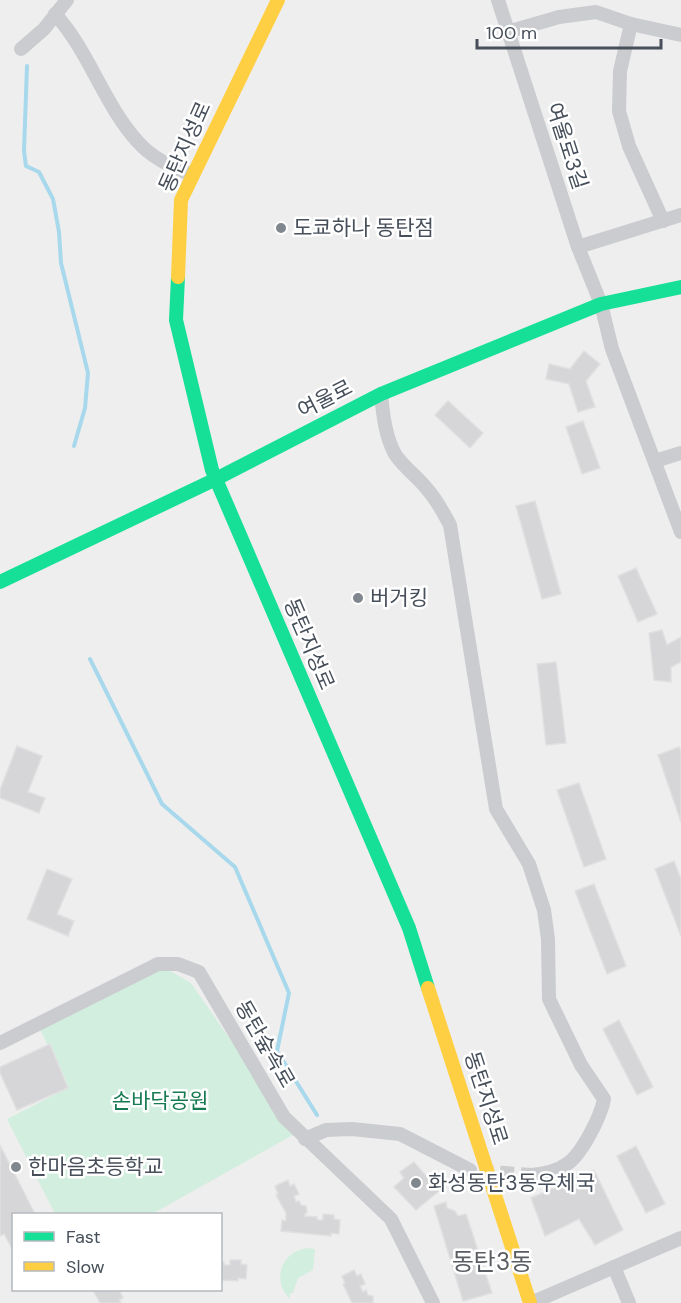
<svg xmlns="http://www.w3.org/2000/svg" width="681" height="1303" viewBox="0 0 681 1303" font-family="'DM Sans','Noto Sans KR',sans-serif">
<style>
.green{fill:#d2eedf}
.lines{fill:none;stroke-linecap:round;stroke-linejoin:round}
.stream{stroke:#a7d8ec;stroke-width:4}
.building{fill:#d6d6d8;stroke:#e0e0e1;stroke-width:1.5}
.street-tunnel{stroke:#cdced0;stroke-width:14;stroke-dasharray:14 7;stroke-linecap:butt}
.street{stroke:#cacccf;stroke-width:14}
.fast{stroke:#16e098;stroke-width:14}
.slow{stroke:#ffcf43;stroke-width:14}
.poi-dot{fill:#81878e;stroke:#fff;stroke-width:2}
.labels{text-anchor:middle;stroke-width:5;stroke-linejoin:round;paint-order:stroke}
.street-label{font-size:21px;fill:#464f5a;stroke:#fff}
.poi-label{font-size:21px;fill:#464f5a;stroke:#fff;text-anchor:start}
.park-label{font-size:21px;fill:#177b51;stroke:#fff}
.quarter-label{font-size:24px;fill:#5a5d62;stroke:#fff}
</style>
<rect width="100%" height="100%" fill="#efeeee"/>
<g class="green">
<path d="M158,964l33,19 93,134 9,18 -141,79h-97l-48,-95 61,-31 -28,-59z"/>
<path d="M308,1248l7,1 -2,21 -15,8 -5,15h-3v6c-19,-19 -9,-48 18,-51z"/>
</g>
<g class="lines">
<g class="stream">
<path d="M27,66l-3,85 2,15 13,6 14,27 6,33 2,31 27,110 -3,35 -11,38"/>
<path d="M90,659l72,145 73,63 54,126 -12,58 40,64"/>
</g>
</g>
<g class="building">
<path d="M584,351l16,13 -14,17 9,26 -17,5 -9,-28 -23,-5 3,-15 21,5z"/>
<path d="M448,401l35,32 -13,15 -35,-33z"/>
<path d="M583,421l17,47 -18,6 -16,-47z"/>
<path d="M535,501l26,93 -19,5 -26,-93z"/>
<path d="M636,568l21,46 -19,8 -20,-46z"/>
<path d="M662,630l5,15 14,-8v25l-10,5v15l-17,-2 -5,-47z"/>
<path d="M556,662l10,81 -20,2 -9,-81z"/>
<path d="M17,746l25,10 -14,36 17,6 -6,15 -39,-15v-8z"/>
<path d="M679,747l2,5v70l-23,-67z"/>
<path d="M579,783l27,76 -22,8 -27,-77z"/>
<path d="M674,861l7,18v57l-26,-67z"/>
<path d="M47,869l25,10 -15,35 17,7 -6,15 -41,-17z"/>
<path d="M594,884l32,82 -19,8 -32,-83z"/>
<path d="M619,1020l34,67 -16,8 -34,-66z"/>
<path d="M50,1044l18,44 -51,22 -17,-37v-6z"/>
<path d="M0,1145l35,69h-21v38l-10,-18 -4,2z"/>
<path d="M636,1146l29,58 -19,9 -29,-57z"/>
<path d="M414,1162l25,29 -23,19 -22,-23 10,-9 -4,-6z"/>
<path d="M594,1170l29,60 -28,15 -16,-26 -34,17 -14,-38z"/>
<path d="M288,1180l2,6 4,-2 5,10 -5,2 2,6 3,-1 2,4 5,1 1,6 -3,4 13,1v3h6v-6l11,1v4l6,1 -1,14 -8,-1v3l-50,-5 1,-11 4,1v-8l-10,-18 2,-1 -3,-8z"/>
<path d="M446,1202l1,6 8,3 3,5 8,-2 26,79 -29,8 -29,-95z"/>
<path d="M230,1260h11v4l6,1 -1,14 -8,-1v3l-18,-1v-18h4v3h6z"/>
<path d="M354,1270l3,6 4,-2 4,10 -5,2 3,6 3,-2 2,5 5,1v7h-21l-9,-19 2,-1 -3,-7z"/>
<path d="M93,1290h26l4,8 -4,2 2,3h-21z"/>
</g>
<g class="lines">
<path class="street-tunnel" d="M479,1171l52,4"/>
<g class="street">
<path d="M498,0l80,247 23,57 11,45 69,183"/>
<path d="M55,14c34,37 49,91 83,128 14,16 35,26 55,33"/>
<path d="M631,24l-11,47 -1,40 10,35 34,75"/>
<path d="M507,32l52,-15 37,-5 35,12 50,11"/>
<path d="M21,49l23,-20 23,-29"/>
<path d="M578,247l103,-32"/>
<path d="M381,394c2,20 4,42 14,60 9,14 22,22 32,35 10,11 16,23 23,36l46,284 33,55 15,46 4,29 1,60 32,66 23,34c-3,17 -22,55 -37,65 -11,8 -23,10 -36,11"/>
<path d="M655,461l26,-8"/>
<path d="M0,1043l158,-79h20l21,8 85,145 107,102 42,84"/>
<path d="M305,1139l21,-9 26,-1 48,5 70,36"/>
<path d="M614,1267l15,36"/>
<path d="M531,1303l150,-65"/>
</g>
<g class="fast">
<path d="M178,277l-2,43 36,150 197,458 19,60"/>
<path d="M0,582l216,-103 165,-85 220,-90 80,-17"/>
</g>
<g class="slow">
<path d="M178,277l3,-77 97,-200"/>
<path d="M428,988l102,315"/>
</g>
</g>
<g class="poi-dot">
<circle cx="281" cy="228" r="6"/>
<circle cx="358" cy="598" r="6"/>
<circle cx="16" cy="1167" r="6"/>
<circle cx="416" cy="1183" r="6"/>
</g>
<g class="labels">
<g class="street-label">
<text transform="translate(567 146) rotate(72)" y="7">여울로3길</text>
<text transform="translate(185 147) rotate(-66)" y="7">동탄지성로</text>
<text transform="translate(325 399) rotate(-27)" y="7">여울로</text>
<text transform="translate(309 644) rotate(67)" y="7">동탄지성로</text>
<text transform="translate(265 1044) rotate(60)" y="7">동탄숲속로</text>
<text transform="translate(486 1098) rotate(72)" y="7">동탄지성로</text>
</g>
<g class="poi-label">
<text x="293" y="235">도쿄하나 동탄점</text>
<text x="370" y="605">버거킹</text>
<text x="28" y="1174">한마음초등학교</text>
<text x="428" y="1190">화성동탄3동우체국</text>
</g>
<g class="park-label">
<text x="160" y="1108">손바닥공원</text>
</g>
<g class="quarter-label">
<text x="492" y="1270">동탄3동</text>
</g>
</g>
<rect x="12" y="1213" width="210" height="78" fill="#ffffff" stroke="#b5b9bd" stroke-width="1.5"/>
<rect x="24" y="1232" width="30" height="9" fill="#16e098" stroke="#b5b9bd" stroke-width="1.5"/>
<text x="66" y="1243" font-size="18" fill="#464f5a">Fast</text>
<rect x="24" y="1262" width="30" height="9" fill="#ffcf43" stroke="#b5b9bd" stroke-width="1.5"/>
<text x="66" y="1273" font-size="18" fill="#464f5a">Slow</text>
<path d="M477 39v9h184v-9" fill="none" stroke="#464f5a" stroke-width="3"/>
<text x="486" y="39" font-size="18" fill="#464f5a" stroke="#ffffff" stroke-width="4.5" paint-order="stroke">100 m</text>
</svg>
